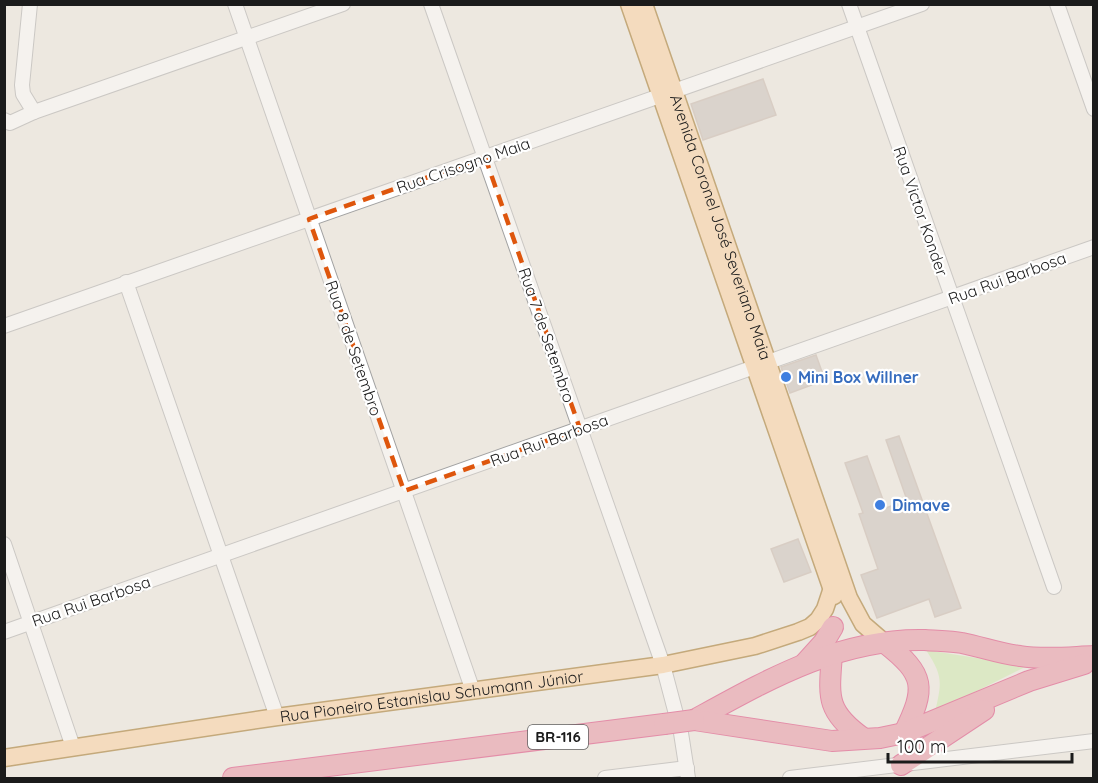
<svg xmlns="http://www.w3.org/2000/svg" width="1098" height="783" viewBox="0 0 1098 783" font-family="Quicksand,sans-serif">
<style>
.grass{fill:#c8e9a4}
.building{fill:#c4bab3;stroke:#bfaea2;stroke-width:1.5}
.lines{fill:none;stroke-linecap:round;stroke-linejoin:round}
.minor-casing{stroke:#a2a2a2;stroke-width:16}
.major-casing{stroke:#925e00;stroke-width:19}
.highway-casing{stroke:#d82064;stroke-width:22}
.minor{stroke:#fff;stroke-width:14}
.major{stroke:#fdcd95;stroke-width:16}
.highway{stroke:#e7859a;stroke-width:20}
.highway-bridge-casing{stroke:#d82064;stroke-width:22;stroke-linecap:butt}
.highway-bridge{stroke:#e7859a;stroke-width:20}
.marked{fill:none;stroke:#de560d;stroke-width:4.5;stroke-dasharray:12 8;stroke-linejoin:round}
.shop-dot{fill:#3f7fe0;stroke:#fff;stroke-width:2}
.labels{text-anchor:middle;stroke-width:4.5;stroke-linejoin:round;paint-order:stroke}
.shield{fill:#fff;stroke:#5f5f5f;stroke-width:1.5}
.shield-label{font-size:15px;font-weight:bold;fill:#1b1b1b}
.street-label{font-size:16px;fill:#1b1b1b;stroke:#fff}
.shop-label{font-size:16px;font-weight:bold;fill:#366cbe;stroke:#fff;text-anchor:start}
</style>
<rect width="100%" height="100%" fill="#ede8e0"/>
<path class="grass" d="M926,650l101,16 -92,46c7,-30 8,-36 -9,-62z"/>
<g class="building">
<path d="M763,79l13,36 -73,25 -12,-36z"/>
<path d="M816,355l9,25 -35,13 -9,-26z"/>
<path d="M899,436l62,172 -26,9 -6,-18 -52,19 -16,-43 17,-6 -19,-55 4,-1 -18,-50 22,-7 19,52 21,-8 -21,-60z"/>
<path d="M798,539l13,33 -27,10 -13,-33z"/>
</g>
<g class="lines">
<g class="minor-casing">
<g id="minor">
<path d="M30,4l-8,81 1,9 11,18"/>
<path d="M235,4l238,687"/>
<path d="M431,4l232,661 18,68 7,45"/>
<path d="M849,4l205,583"/>
<path d="M1057,4l37,105"/>
<path d="M4,120l6,3 24,-11 309,-108"/>
<path d="M126,282l151,435"/>
<path d="M4,326l918,-322"/>
<path d="M4,544l69,203"/>
<path d="M4,632l1090,-385"/>
<path d="M605,778l82,-10"/>
<path d="M790,778l304,-37"/>
</g>
</g>
<g class="major-casing">
<g id="major">
<path d="M629,4l205,592"/>
<path id="s1" d="M644,4l205,594 14,26 22,19"/>
<path id="s2" d="M4,758l273,-41 386,-52 92,-19 43,-14 12,-5 8,-7 7,-11 7,-21"/>
</g>
</g>
<g class="highway-casing">
<g id="highway">
<path d="M885,643c41,32 41,45 19,90"/>
<path d="M832,654c-3,42 -7,57 31,84"/>
<path d="M805,663l19,-21 9,-15"/>
<path d="M694,720c73,-40 145,-82 231,-80 12,1 25,1 37,3 20,4 39,11 58,13 24,4 49,1 74,0"/>
<path d="M694,720l138,21 48,-3 24,-5 125,-52 55,-17"/>
<path d="M901,765l83,-55"/>
<path d="M233,778l431,-54"/>
</g>
</g>
<use href="#minor" class="minor"/>
<use href="#major" class="major"/>
<use href="#highway" class="highway"/>
<g class="highway-bridge-casing">
<path id="highway-bridge" d="M664,724l30,-4"/>
</g>
<use href="#highway-bridge" class="highway-bridge"/>
</g>
<path d="M0 0H1098V783H0ZM485,157l95,272 -176,62 -95,-272z" fill="#ede8e0" fill-opacity=".55" fill-rule="evenodd"/>
<path class="marked" d="M485,157l95,272 -176,62 -95,-272z"/>
<g class="shop-dot">
<circle cx="786" cy="377" r="6"/>
<circle cx="880" cy="505" r="6"/>
</g>
<g class="labels">
<rect class="shield" x="528" y="725" width="60" height="24" rx="4.5"/>
<g class="shield-label">
<text x="558" y="742">BR-116</text>
</g>
<g class="street-label">
<text transform="translate(463 165) rotate(-19)" y="6">Rua Crisogno Maia</text>
<text transform="translate(921 211) rotate(71)" y="6">Rua Victor Konder</text>
<text dy="6" stroke="none"><textPath href="#s1" startOffset="236">Avenida Coronel José Severiano Maia</textPath></text>
<text transform="translate(1007 278) rotate(-20)" y="6">Rua Rui Barbosa</text>
<text transform="translate(547 335) rotate(71)" y="6">Rua 7 de Setembro</text>
<text transform="translate(354 348) rotate(71)" y="6">Rua 8 de Setembro</text>
<text transform="translate(549 440) rotate(-20)" y="6">Rua Rui Barbosa</text>
<text transform="translate(91 601) rotate(-19)" y="6">Rua Rui Barbosa</text>
<text dy="6" stroke="none"><textPath href="#s2" startOffset="432">Rua Pioneiro Estanislau Schumann Júnior</textPath></text>
</g>
<g class="shop-label">
<text x="798" y="383">Mini Box Willner</text>
<text x="892" y="511">Dimave</text>
</g>
</g>
<rect width="1098" height="783" fill="none" stroke="#1b1b1b" stroke-width="12"/>
<path d="M888 753v9h184v-9" fill="none" stroke="#1b1b1b" stroke-width="3"/>
<text x="897" y="753" font-size="18" fill="#1b1b1b" stroke="#ffffff" stroke-width="4.5" paint-order="stroke">100 m</text>
</svg>
